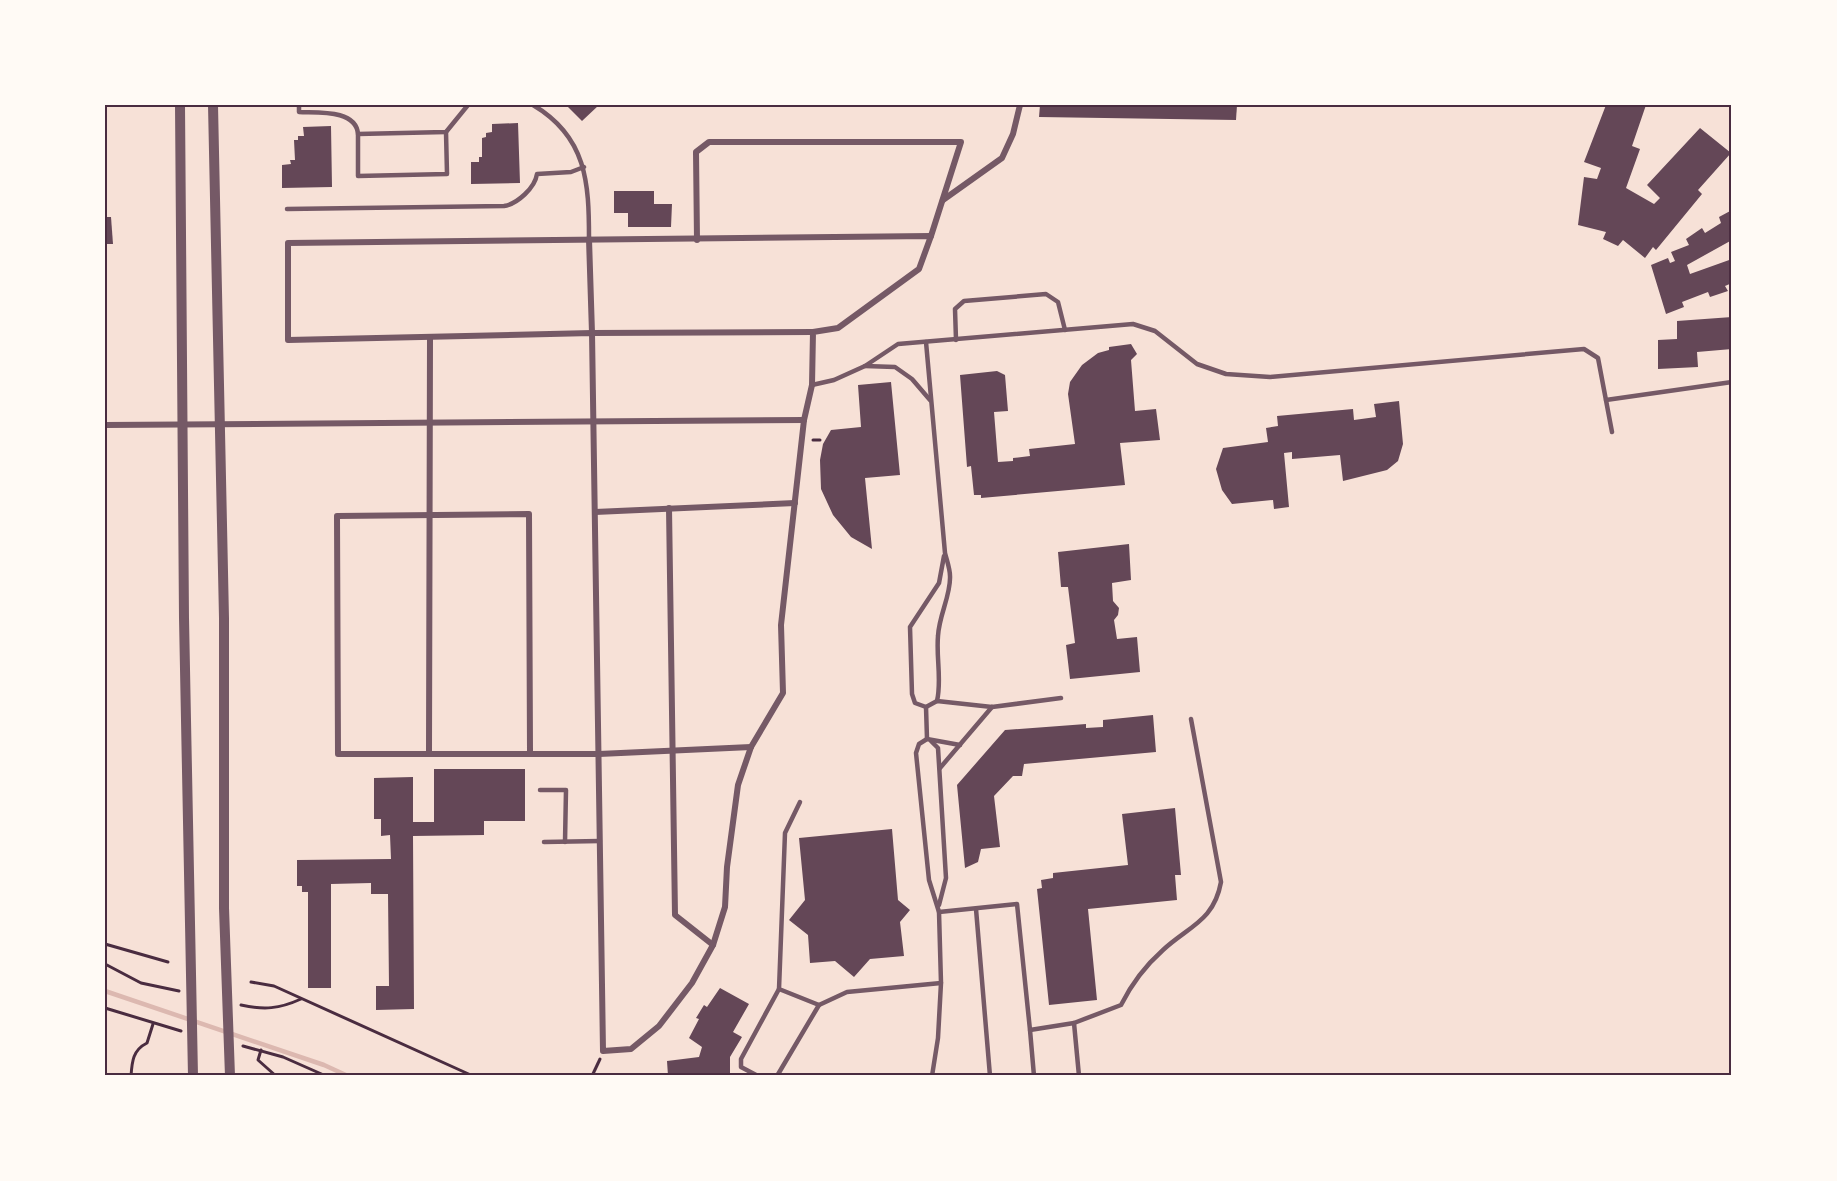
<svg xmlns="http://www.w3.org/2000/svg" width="1837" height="1181" viewBox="0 0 1837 1181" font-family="Barlow,sans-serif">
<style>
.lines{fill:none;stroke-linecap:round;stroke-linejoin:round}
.stream{stroke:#dcb8b0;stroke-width:4.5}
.building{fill:#644757}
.path{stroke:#4a2c40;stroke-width:3}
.service{stroke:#755966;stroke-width:4.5}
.minor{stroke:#755966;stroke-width:6}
.tertiary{stroke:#755966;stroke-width:10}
.neatline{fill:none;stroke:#4a2c40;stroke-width:2}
</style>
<rect width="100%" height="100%" fill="#f7e1d7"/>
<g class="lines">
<path class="stream" d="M105,991l219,74 24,11"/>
</g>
<g class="building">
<path d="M566,105h33l-17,16z"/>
<path d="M1040,105h197l-1,15 -197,-3z"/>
<path d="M1606,105h40l-14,41 8,3 -14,39 28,16 6,-6 -13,-13 53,-57 31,25 -33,37 4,4 -46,56 -3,-3 -8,11 -22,-18 -5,6 -15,-7 3,-7 -28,-7 6,-48 13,2 4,-11 -17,-6z"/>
<path d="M518,123l2,60 -49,1v-22h8v-5h3v-19l4,-1v-4l6,-1v-8z"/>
<path d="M331,126l1,61 -50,1v-23l9,-1 -1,-4h5l-1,-20h4v-4h6l-1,-9z"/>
<path d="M614,191h40v13h18l-1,23h-43v-14h-14z"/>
<path d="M1732,210v30l-45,25 3,9 42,-15v24l-7,3 3,5 -18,6 -2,-5 -26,10 2,5 -18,7 -15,-49 17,-7 2,5 5,-2 -4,-9 18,-7 -3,-6 16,-11 3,5 16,-10 -2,-6z"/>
<path d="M105,217h6l2,27h-8z"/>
<path d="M1732,317v32l-35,3 1,15 -40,2v-29l19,-1v-18z"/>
<path d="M1131,344l6,10 -6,6 4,51 21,-2 4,31 -40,3 5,42 -144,13v-3h-7l-3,-29 -4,1 -7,-92 37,-4 8,4 3,36 -14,1 4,50 15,-1v-3l17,-2 -1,-7 46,-5 -7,-50 2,-12 12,-17 16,-12 11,-3v-3z"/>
<path d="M891,382l9,93 -35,3 7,71 -21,-12 -18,-22 -12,-26 -1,-29 3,-16 8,-14 30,-3 -3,-42z"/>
<path d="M1399,401l4,43 -5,17 -11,9 -44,11 -3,-26 -48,4v-7l-8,1 5,54 -15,2 -1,-9 -41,4 -10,-14 -6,-21 7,-21 45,-6 -2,-14 12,-2 -1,-10 76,-7 1,11 22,-3 -2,-13z"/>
<path d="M1129,544l2,36 -19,3 1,18 6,7 -1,7 -4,5 3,19 20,-2 3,35 -70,7 -4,-34 9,-2 -7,-56h-7l-3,-35z"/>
<path d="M1153,715l3,37 -132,12 -2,12h-9l-19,20 6,51 -19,2 -3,13 -13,6 -8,-83 48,-55 81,-6v4l17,-1v-7z"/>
<path d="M434,769h91v52h-41v14l-71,1 1,173 -38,1v-24h13l-1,-92h-17v-11l-40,1v104h-23v-96h-6v-6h-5v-26l94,-1 -1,-24 -9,1v-17h-7v-41l39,-1v45h21z"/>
<path d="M1175,808l6,67h-6l2,25 -89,9 9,91 -48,5 -12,-116 5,-1 -1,-8 12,-2v-5l75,-8 -6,-51z"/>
<path d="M892,829l6,71 12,10 -10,12 4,34 -34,3 -16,18 -19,-16 -25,2 -2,-28 -19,-15 16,-20 -6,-62z"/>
<path d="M720,988l29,16 -16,28 9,5 -12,20v19h-62l-1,-15 32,-4 3,-10 -13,-9 10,-19 -3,-1 8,-13 3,2z"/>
</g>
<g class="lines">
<g class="path">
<path d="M813,440h7"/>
<path d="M105,944l63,18"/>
<path d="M105,964l36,19 38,8"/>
<path d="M251,982l23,4 199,90"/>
<path d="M241,1005c23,5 38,4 60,-6"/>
<path d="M105,1008l76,23"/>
<path d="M243,1046l40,11 43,19"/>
<path d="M261,1050l-3,10 18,16"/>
<path d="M131,1076c1,-15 2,-26 16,-33l6,-19"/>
<path d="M592,1076l8,-17"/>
</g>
<g class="service">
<path d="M299,105v7c18,1 57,-3 59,22l88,-2 22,-27"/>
<path d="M533,105c54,32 56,78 56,134"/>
<path d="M358,134v42l89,-2 -1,-42"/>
<path d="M287,209l217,-3c13,-2 31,-18 33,-32l34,-2 13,-5"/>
<path d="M956,340l-1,-31 9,-8 82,-7 12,8 7,28"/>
<path d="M926,342l19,211c2,8 5,16 5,23 1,19 -11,39 -12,60 -2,22 4,44 -1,65"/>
<path d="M865,366l30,1 17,12 18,21"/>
<path d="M812,385l22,-5 31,-14 33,-22 235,-20 22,7 42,33 29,10 44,3 314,-28 14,9 14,74"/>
<path d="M1606,400l126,-18"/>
<path d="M944,556l-5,27 -29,44 2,67 3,9 11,4 11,-6 55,6 69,-9"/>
<path d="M926,707l1,32"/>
<path d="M931,741l7,7 8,130 -7,27"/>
<path d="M940,768l52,-61"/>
<path d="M540,790h26l-1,52"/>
<path d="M800,802l-15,31 -6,156 40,16 28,-13 94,-9"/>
<path d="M544,842l56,-1"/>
<path d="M976,909l14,167"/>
<path d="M939,912l78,-8 13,126 44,-7 47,-18c11,-22 24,-39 42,-55 26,-24 51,-29 58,-68l-30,-163"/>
<path d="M1074,1023l5,53"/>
<path d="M1030,1030l4,46"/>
<path d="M758,1076l-17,-9v-8l38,-70"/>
<path d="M777,1076l42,-71"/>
<path d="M932,1076l6,-38 3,-55 -2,-71 -10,-32 -13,-127 3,-9 8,-5 33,6"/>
</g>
<g class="minor">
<path d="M943,200l59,-42 11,-24 7,-29"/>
<path d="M931,236l-12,33 -81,59 -25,4 -1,53 -8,35 -23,205 2,68 -32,54 -13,38 -11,82 -2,40 -12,38 -21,38 -33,43 -28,23 -28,2 -11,-718 -304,7v-97z"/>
<path d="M589,239l3,94 221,-1"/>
<path d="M697,240l-1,-88 13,-10h252l-30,94"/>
<path d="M105,425l699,-5"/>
<path d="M669,508l6,407 38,30"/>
<path d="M595,512l200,-9"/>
<path d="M429,753l1,-416"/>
<path d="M530,754l-1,-240 -192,2 1,238h261l152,-7"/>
</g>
<g class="tertiary">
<path d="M180,105l4,513 9,458"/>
<path d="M213,105l11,513v290l6,168"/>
</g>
</g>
<rect width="1837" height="1181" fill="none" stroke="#fffaf5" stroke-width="213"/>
<rect x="106" y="106" width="1624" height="968" class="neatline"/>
</svg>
